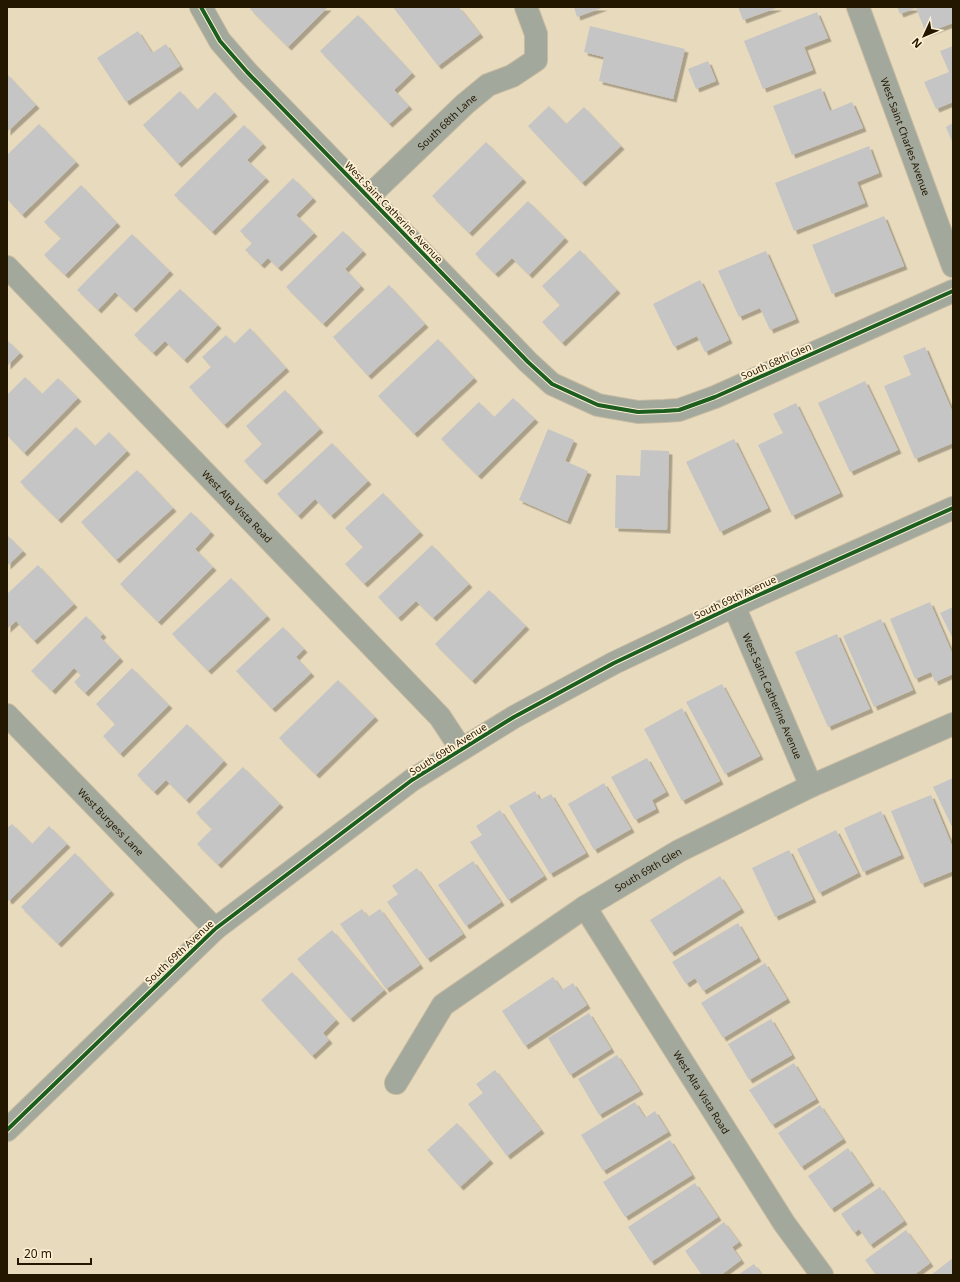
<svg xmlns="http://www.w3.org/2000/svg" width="960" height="1282" viewBox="0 0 960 1282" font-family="'Noto Sans',sans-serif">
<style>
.building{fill:#c5c5c5;filter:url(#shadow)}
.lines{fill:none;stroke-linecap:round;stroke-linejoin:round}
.minor-casing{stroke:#c5b9a1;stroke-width:24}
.minor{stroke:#a2a89c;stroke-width:22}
.cycleway-casing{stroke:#fdf0d4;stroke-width:6}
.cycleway{stroke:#1b5e20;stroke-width:4}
.labels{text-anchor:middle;stroke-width:3.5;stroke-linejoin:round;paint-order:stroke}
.street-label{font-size:10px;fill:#231700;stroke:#fdf0d4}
</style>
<defs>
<filter id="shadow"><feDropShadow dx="3.5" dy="3.5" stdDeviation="0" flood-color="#0004"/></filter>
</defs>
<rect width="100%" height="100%" fill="#e8dabc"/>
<g class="building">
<path d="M252,7h76l-40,40 -38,-38z"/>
<path d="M393,7h66l21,27 -42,32z"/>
<path d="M574,7h30l-27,10z"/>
<path d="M738,7h41l-36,13z"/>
<path d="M897,7h56v16l-27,10 -10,-25 -16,6z"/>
<path d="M817,12l11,26 -24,9 9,23 -50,19 -19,-48z"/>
<path d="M358,15l54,58 -18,17 15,16 -20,18 -69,-73z"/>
<path d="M590,26l95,23 -12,50 -74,-18 5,-24 -20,-5z"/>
<path d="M138,31l14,22 14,-9 14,22 -54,36 -29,-44z"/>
<path d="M953,46v56l-17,7 -12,-27 25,-10 -9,-21z"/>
<path d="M708,61l8,20 -20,8 -8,-20z"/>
<path d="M7,74l29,31 -29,27z"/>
<path d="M821,88l9,23 22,-9 11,26 -71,27 -19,-49z"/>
<path d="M180,91l17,19 18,-18 19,21 -56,51 -35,-39z"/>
<path d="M549,106l17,18 18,-17 37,39 -39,37 -54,-57z"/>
<path d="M953,123v21l-7,-17z"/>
<path d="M39,124l37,38 -54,53 -15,-16v-44z"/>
<path d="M244,125l19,19 -16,16 19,18 -54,54 -38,-37z"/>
<path d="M486,142l37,37 -54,54 -37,-37z"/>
<path d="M869,146l10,27 -22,9 8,21 -71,28 -19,-48z"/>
<path d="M293,178l20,20 -17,17 18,18 -36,35 -10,-10 -7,7 -16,-15 7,-7 -12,-12z"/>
<path d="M81,185l36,38 -52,52 -21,-20 17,-17 -17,-16z"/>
<path d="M528,201l37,37 -36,37 -17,-17 -17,16 -20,-20z"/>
<path d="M884,216l20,50 -72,28 -20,-49z"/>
<path d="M343,231l20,20 -18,18 16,17 -38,38 -37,-37z"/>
<path d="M132,234l38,37 -37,38 -18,-17 -17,18 -21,-20z"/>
<path d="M580,250l37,40 -55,53 -20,-21 18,-17 -18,-19z"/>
<path d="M766,251l30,68 -26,11 -10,-22 -21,9 -21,-46z"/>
<path d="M700,280l29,60 -24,12 -8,-16 -23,11 -21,-43z"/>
<path d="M389,285l36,39 -57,52 -35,-39z"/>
<path d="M180,289l38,36 -34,35 -19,-19 -12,12 -19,-18z"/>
<path d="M250,328l36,40 -62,57 -35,-38 22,-20 -9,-10 24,-22 8,9z"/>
<path d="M438,339l36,39 -60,56 -36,-38z"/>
<path d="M7,340l13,13 -13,13z"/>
<path d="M925,347l28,66v30l-38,16 -31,-73 27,-11 -8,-19z"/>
<path d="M25,377l17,17 16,-16 20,20 -54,55 -17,-18v-40z"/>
<path d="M865,381l33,69 -48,22 -32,-69z"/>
<path d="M285,390l35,39 -57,52 -19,-20 18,-17 -16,-18z"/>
<path d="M513,398l22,21 -57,57 -37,-37 38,-37 15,15z"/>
<path d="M796,403l44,90 -48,23 -34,-71 25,-12 -10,-19z"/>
<path d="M76,427l19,19 14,-14 18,19 -69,69 -38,-38z"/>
<path d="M548,429l26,11 -9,21 23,10 -21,50 -48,-21z"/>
<path d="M734,439l34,69 -48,24 -34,-70z"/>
<path d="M332,443l36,38 -37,35 -16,-17 -17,17 -21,-22z"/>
<path d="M641,450l28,1 -2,79 -52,-2 1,-53 24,1z"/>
<path d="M137,470l36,38 -57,52 -35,-38z"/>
<path d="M383,493l37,39 -56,52 -19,-20 18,-17 -18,-19z"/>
<path d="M191,512l20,20 -16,17 18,18 -55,55 -38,-38z"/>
<path d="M7,535l16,16 -16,15z"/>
<path d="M432,545l37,39 -36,34 -17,-17 -18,17 -20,-21z"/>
<path d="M38,565l36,39 -40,37 -18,-20 -9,8v-35z"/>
<path d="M231,578l36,38 -59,55 -36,-37z"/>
<path d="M489,590l37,36 -54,55 -37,-37z"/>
<path d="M930,602l23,53v19l-18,8 -4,-10 -16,7 -25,-60z"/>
<path d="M953,607v32l-13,-26z"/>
<path d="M86,616l17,18 -3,3 20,21 -35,35 -11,-11 7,-7 -7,-7 -22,23 -21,-20z"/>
<path d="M881,619l32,71 -39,17 -31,-71z"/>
<path d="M283,627l21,22 -8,8 15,16 -39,36 -36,-38z"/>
<path d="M837,634l33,75 -42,18 -33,-75z"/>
<path d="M132,668l37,37 -49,49 -17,-18 12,-12 -19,-20z"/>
<path d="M338,680l37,37 -59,58 -37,-37z"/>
<path d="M722,684l38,72 -35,18 -39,-72z"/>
<path d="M682,708l38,73 -38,20 -38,-72z"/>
<path d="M187,724l37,37 -38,39 -20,-20 -12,12 -17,-17z"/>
<path d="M647,758l19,34 -14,8 4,9 -21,11 -24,-43z"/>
<path d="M243,767l37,37 -62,61 -21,-21 15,-15 -16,-16z"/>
<path d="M953,778v51l-20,-42z"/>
<path d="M604,783l27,46 -37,21 -26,-46z"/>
<path d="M535,791l5,9 11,-6 35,59 -36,21 -41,-68z"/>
<path d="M931,795l22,53v23l-32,13 -30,-73z"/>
<path d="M500,810l44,66 -36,24 -38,-58 12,-7 -6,-9z"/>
<path d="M881,811l20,44 -38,17 -19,-44z"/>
<path d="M12,824l20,20 17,-18 18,18 -58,57 -2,-2v-71z"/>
<path d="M836,830l22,43 -39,20 -22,-44z"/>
<path d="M789,850l24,49 -38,18 -23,-49z"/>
<path d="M75,853l36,38 -53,53 -37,-37z"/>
<path d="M473,861l28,41 -35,24 -28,-41z"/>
<path d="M417,868l46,66 -36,25 -40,-57 11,-8 -6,-8z"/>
<path d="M720,876l21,33 -70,44 -21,-33z"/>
<path d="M362,909l6,8 12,-8 40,56 -34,24 -46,-65z"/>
<path d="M738,923l20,35 -55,33 -8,-13 -9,6 -14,-22z"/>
<path d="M332,930l52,60 -34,29 -53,-60z"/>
<path d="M765,963l22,36 -64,39 -22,-35z"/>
<path d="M292,972l44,48 -13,13 6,7 -17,16 -51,-56z"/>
<path d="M553,977l9,13 11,-7 14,22 -62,41 -23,-35z"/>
<path d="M589,1013l22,36 -41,26 -22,-37z"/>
<path d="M771,1019l21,36 -43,25 -21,-36z"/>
<path d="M617,1055l23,36 -41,24 -21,-36z"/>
<path d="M794,1063l22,36 -44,26 -23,-35z"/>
<path d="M495,1070l46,60 -34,26 -39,-52 15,-11 -7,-9z"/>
<path d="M635,1102l10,16 10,-7 13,21 -65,39 -22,-36z"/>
<path d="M820,1105l23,34 -42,28 -23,-34z"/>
<path d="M457,1123l33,37 -30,27 -33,-37z"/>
<path d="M670,1140l22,35 -67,42 -22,-35z"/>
<path d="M848,1148l23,34 -40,27 -23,-33z"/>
<path d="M695,1183l23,34 -67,45 -23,-35z"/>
<path d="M880,1187l24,34 -34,24 -11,-16 -5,4 -13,-19z"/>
<path d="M724,1222l15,20 -7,5 9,13 -20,15h-19l-17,-24z"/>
<path d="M906,1230l24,33 -16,12h-38l-11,-15z"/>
<path d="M953,1258v17h-22z"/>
<path d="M754,1264l8,11h-24z"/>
</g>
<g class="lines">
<g class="minor-casing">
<g id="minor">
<path d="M201,7l19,34 27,31 281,290 24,22 46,21 40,7 26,-1 15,-1 36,-13 238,-106"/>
<path id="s1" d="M858,7l95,259"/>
<path id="s2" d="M368,197l97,-93 23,-19 24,-9 24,-16v-26l-10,-27"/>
<path id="s3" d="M7,267l433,450 21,32"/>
<path id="s4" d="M734,606l77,180"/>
<path id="s5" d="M7,715l208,214"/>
<path id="s6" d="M585,907l199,316 38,52"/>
<path id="s7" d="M396,1083l47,-78 142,-98 94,-56 132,-65 142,-62"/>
<path d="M7,1130l208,-201 197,-149 102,-63 100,-54 120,-57 219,-98"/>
</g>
</g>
<use href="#minor" class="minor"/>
<g class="cycleway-casing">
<g id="cycleway">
<path d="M201,7l19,34 27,31 281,290 24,22 46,21 40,7 26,-1 15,-1 36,-13 238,-106"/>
<path d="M7,1130l208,-201 197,-149 102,-63 100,-54 120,-57 219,-98"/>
</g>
</g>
<use href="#cycleway" class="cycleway"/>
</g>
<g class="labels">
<g class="street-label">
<text dy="4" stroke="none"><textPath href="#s2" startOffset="109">South 68th Lane</textPath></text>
<text dy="4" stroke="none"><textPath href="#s1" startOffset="138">West Saint Charles Avenue</textPath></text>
<text transform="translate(394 212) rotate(46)" y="4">West Saint Catherine Avenue</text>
<text transform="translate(776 361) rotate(-24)" y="4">South 68th Glen</text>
<text dy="4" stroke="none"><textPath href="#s3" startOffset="332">West Alta Vista Road</textPath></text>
<text transform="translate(735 597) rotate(-25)" y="4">South 69th Avenue</text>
<text dy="4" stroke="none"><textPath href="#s4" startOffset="98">West Saint Catherine Avenue</textPath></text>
<text transform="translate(448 749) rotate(-32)" y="4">South 69th Avenue</text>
<text dy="4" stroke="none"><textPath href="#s5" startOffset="149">West Burgess Lane</textPath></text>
<text dy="4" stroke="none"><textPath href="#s7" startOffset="337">South 69th Glen</textPath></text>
<text transform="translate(179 952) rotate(-43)" y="4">South 69th Avenue</text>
<text dy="4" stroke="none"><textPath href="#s6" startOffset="219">West Alta Vista Road</textPath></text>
</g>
</g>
<rect width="960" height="1282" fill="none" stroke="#231700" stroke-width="16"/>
<g transform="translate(924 36) rotate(226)" stroke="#fdf0d4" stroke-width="3" paint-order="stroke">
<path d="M0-3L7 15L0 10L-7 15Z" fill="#231700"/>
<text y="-6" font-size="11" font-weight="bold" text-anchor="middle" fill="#231700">N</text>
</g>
<path d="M18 1258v6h73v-6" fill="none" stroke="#231700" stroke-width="2"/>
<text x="24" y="1258" font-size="12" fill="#231700" stroke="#fdf0d4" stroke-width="3" paint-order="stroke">20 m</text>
</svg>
